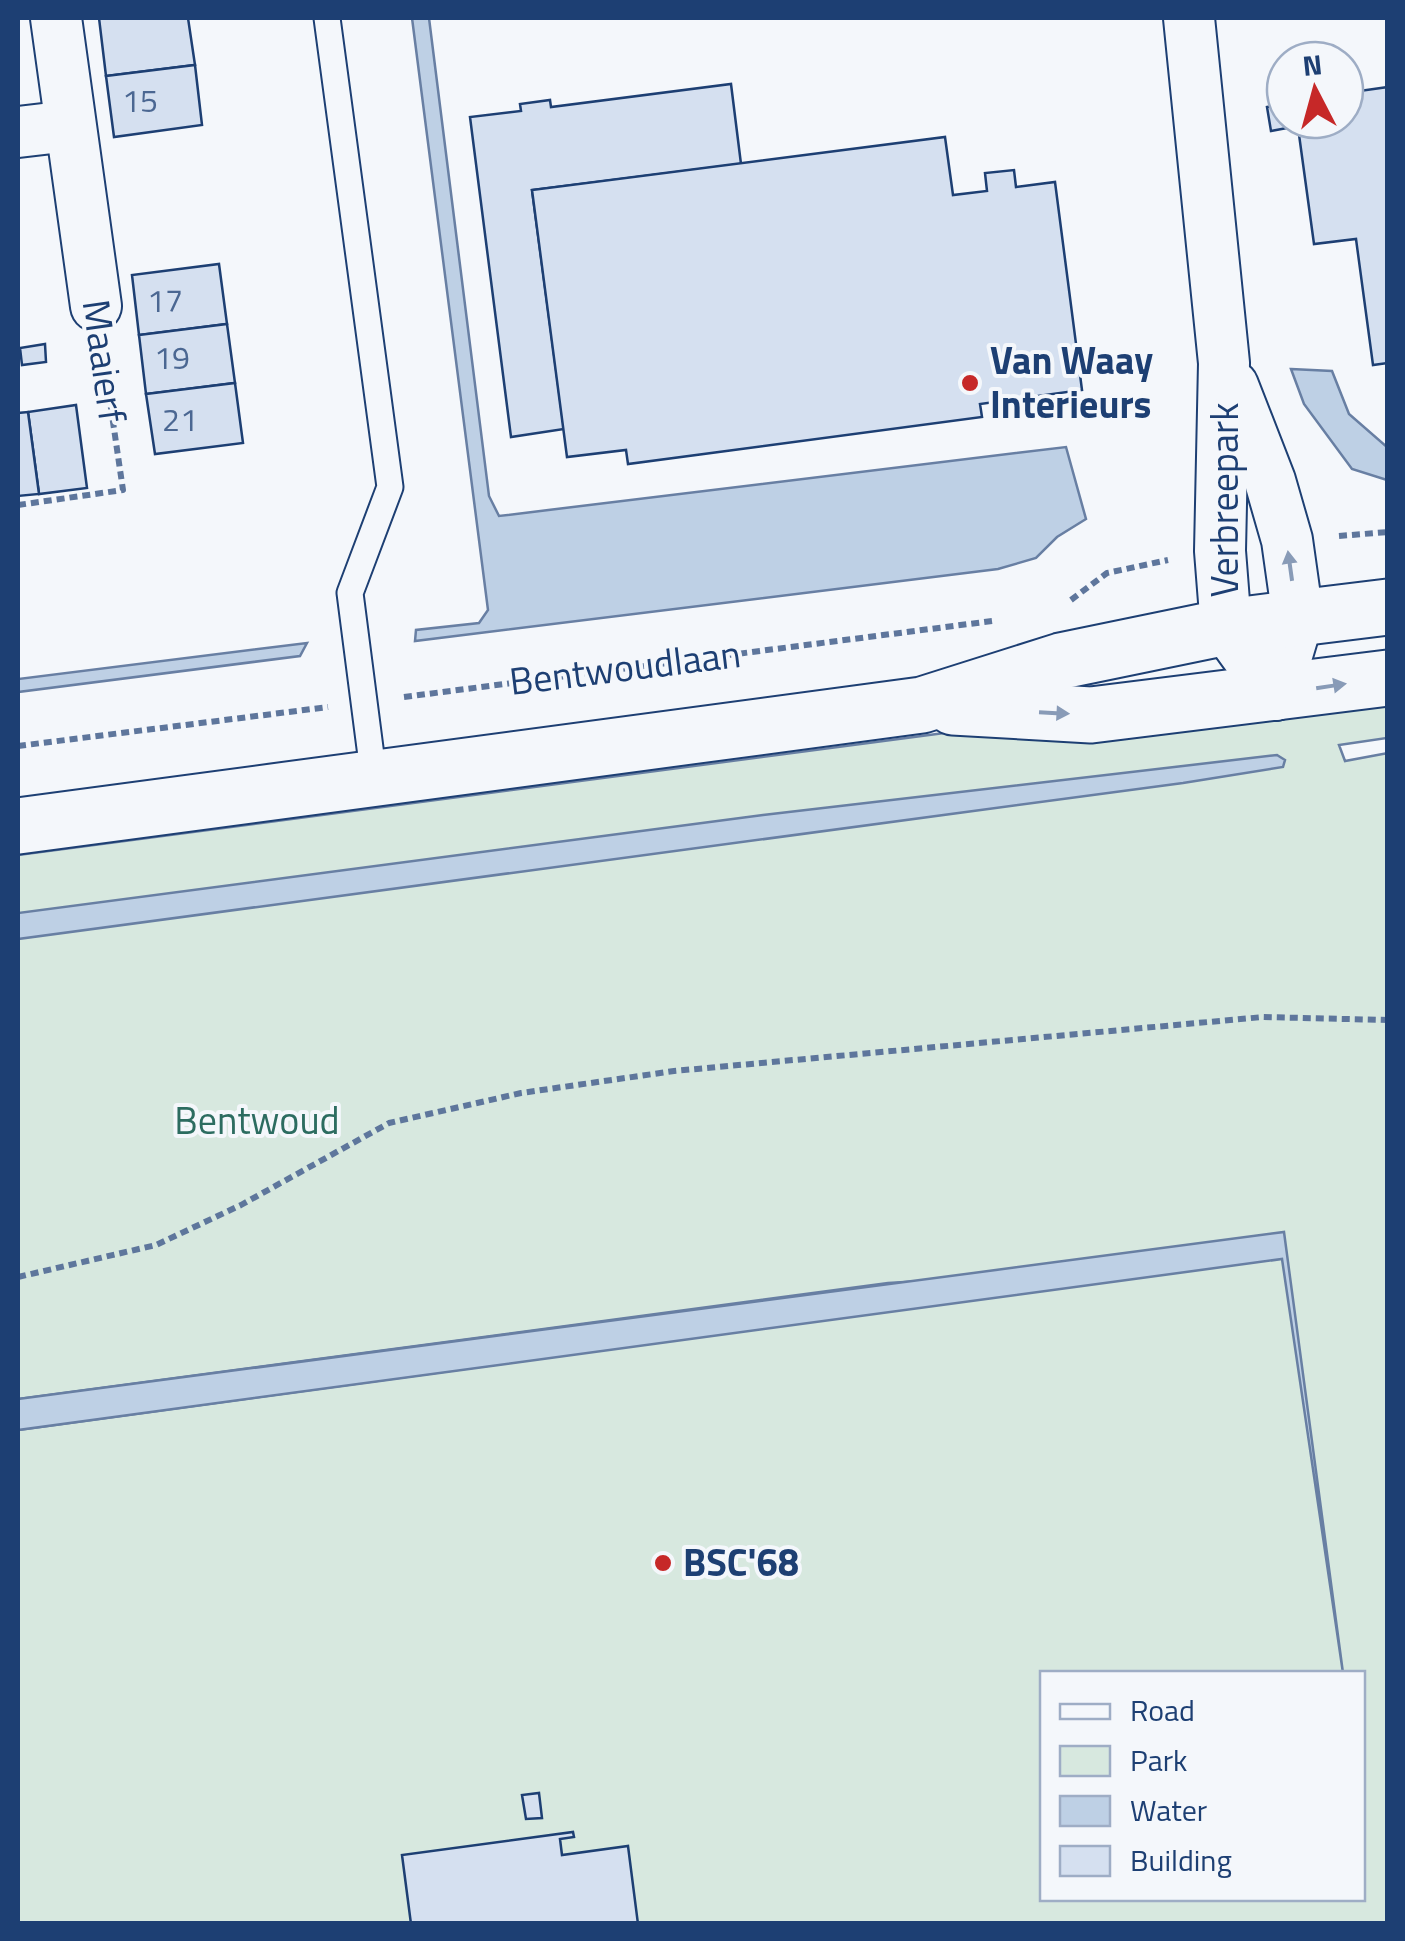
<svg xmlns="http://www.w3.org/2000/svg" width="1405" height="1941" viewBox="0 0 1405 1941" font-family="'Titillium Web',sans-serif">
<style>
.green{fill:#d7e8df;stroke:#687fa3;stroke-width:2.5;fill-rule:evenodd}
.water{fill:#bed0e5;stroke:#687fa3;stroke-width:2.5}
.building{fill:#d5e0f0;stroke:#1d3f73;stroke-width:2.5}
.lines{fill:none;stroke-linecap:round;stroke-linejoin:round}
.service-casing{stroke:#1d3f73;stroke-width:29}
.minor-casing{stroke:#1d3f73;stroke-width:54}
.secondary-casing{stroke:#1d3f73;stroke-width:59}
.path{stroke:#5e769c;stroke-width:6;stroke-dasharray:8 5;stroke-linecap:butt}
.service{stroke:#f4f7fb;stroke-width:25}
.minor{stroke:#f4f7fb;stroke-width:50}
.secondary{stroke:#f4f7fb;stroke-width:55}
.oneway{fill:#889bb7}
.poi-dot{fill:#c62828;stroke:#f4f7fb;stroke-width:4}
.labels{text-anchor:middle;stroke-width:8;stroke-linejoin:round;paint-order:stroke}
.number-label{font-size:32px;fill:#4b6792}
.street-label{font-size:38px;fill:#1d3f73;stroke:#f4f7fb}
.poi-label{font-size:38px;font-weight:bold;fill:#1d3f73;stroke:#f4f7fb;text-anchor:start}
.park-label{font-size:38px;fill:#2c6c60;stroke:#f4f7fb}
</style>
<rect width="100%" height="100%" fill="#f4f7fb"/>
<path class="green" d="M1387,697v41l-48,7 6,16 43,-8 -1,1170h-1369v-493l1234,-169 -364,22 -870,116v-544l934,-123zM1042,1674h320v224h-320z"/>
<g class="water">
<path d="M412,18h17l60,478 10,20 567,-69 20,72 -29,18 -21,21 -38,11 -583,72 1,-11 63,-7 9,-13z"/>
<path d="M1291,369l41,2 17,43 38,33v33l-35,-11 -48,-65z"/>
<path d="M307,643l-7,13 -282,36v-13z"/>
<path d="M1277,755l8,5 -2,7 -100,16 -1165,156v-26l745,-98z"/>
<path d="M1284,1232l59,441 -61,-414 -1264,171v-31z"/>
</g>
<g class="building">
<path d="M99,18h89l7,47 -89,11z"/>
<path d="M195,65l7,60 -88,12 -8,-61z"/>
<path d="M731,84l10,80 -209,26 32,239 -53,8 -41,-320 51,-6 -1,-7 30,-4 1,7z"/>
<path d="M1388,87v276l-15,2 -17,-126 -42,5 -17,-124h48v-27z"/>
<path d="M1283,104l4,24 -16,3 -4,-24z"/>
<path d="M945,137l8,58 34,-4 -2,-18 29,-3 2,17 39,-5 27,208 -102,14 2,13 -354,47 -2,-14 -59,7 -35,-267z"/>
<path d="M219,264l8,60 -88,11 -7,-60z"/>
<path d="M227,324l8,59 -89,11 -7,-59z"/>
<path d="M45,344l1,18 -24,3 -2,-17z"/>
<path d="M235,383l8,60 -88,11 -9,-60z"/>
<path d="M76,405l11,83 -48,6 -11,-82z"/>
<path d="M28,412l11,82 -21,2v-83z"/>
<path d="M539,1793l3,25 -16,1 -4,-24z"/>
<path d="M573,1832l1,5 -14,2 2,16 66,-9 10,78h-227l-9,-69z"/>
</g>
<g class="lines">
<g class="service-casing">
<path id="service" d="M327,18l63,469 -40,106 24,186"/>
</g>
<g class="minor-casing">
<g id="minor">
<path d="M56,18l40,288"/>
<path d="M1189,18l35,345 -4,188 6,76 49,68"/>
<path d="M18,132l51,-6"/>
<path d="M1233,386l37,95 17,59 11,78 -23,77"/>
</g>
</g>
<g class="secondary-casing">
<g id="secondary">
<path d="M953,707l138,8 297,-37"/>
<path d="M18,826l904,-121 139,-44 165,-34 162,-20"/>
</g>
</g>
<g class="path">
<path d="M18,505l105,-15 -20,-136"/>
<path d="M1339,536l49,-4"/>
<path d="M1071,600l36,-27 61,-13"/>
<path d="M404,697l588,-76"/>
<path d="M18,746l310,-39"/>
<path d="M18,1277l138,-32 85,-40 148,-82 132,-30 153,-22 589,-54 125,3"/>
</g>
<use href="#service" class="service"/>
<use href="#minor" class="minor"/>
<use href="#secondary" class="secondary"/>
</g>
<defs><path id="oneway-solid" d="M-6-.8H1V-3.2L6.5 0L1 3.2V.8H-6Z" transform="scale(2.5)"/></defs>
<g class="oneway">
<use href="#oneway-solid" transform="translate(1290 566) rotate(-98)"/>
<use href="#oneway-solid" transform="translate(1331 686) rotate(-9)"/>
<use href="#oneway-solid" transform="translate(1054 713) rotate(3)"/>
</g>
<g class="poi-dot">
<circle cx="970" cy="383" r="10"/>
<circle cx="663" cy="1563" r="10"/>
</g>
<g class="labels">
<g class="number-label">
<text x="140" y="112">15</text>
<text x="165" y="312">17</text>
<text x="172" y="369">19</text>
<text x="180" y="431">21</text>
</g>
<g class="street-label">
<text transform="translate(104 361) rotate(82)" y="13">Maaierf</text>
<text transform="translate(1225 500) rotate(-90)" y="13">Verbreepark</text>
<text transform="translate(625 668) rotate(-7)" y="13">Bentwoudlaan</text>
</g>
<g class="poi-label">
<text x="990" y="374">Van Waay<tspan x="990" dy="44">Interieurs</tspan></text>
<text x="683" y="1576">BSC'68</text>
</g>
<g class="park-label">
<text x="257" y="1134">Bentwoud</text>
</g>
</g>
<rect width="1405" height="1941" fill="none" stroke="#1d3f73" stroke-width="40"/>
<rect x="1040" y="1671" width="325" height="230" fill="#f4f7fb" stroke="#9eadc5" stroke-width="2.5"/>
<rect x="1060" y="1704" width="50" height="15" fill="#f4f7fb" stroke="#9eadc5" stroke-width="2.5"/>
<text x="1130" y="1721" font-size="30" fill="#1d3f73">Road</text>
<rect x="1060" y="1746" width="50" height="30" fill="#d7e8df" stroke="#9eadc5" stroke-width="2.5"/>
<text x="1130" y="1771" font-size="30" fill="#1d3f73">Park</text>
<rect x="1060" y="1796" width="50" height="30" fill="#bed0e5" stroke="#9eadc5" stroke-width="2.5"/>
<text x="1130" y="1821" font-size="30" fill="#1d3f73">Water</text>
<rect x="1060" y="1846" width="50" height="30" fill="#d5e0f0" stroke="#9eadc5" stroke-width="2.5"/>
<text x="1130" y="1871" font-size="30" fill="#1d3f73">Building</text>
<g transform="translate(1315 90) rotate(354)"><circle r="48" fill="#f4f7fb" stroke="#9eadc5" stroke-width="2.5"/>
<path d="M0-8L18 38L0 25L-18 38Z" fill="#c62828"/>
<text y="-15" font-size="28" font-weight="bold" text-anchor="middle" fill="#1d3f73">N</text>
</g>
</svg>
